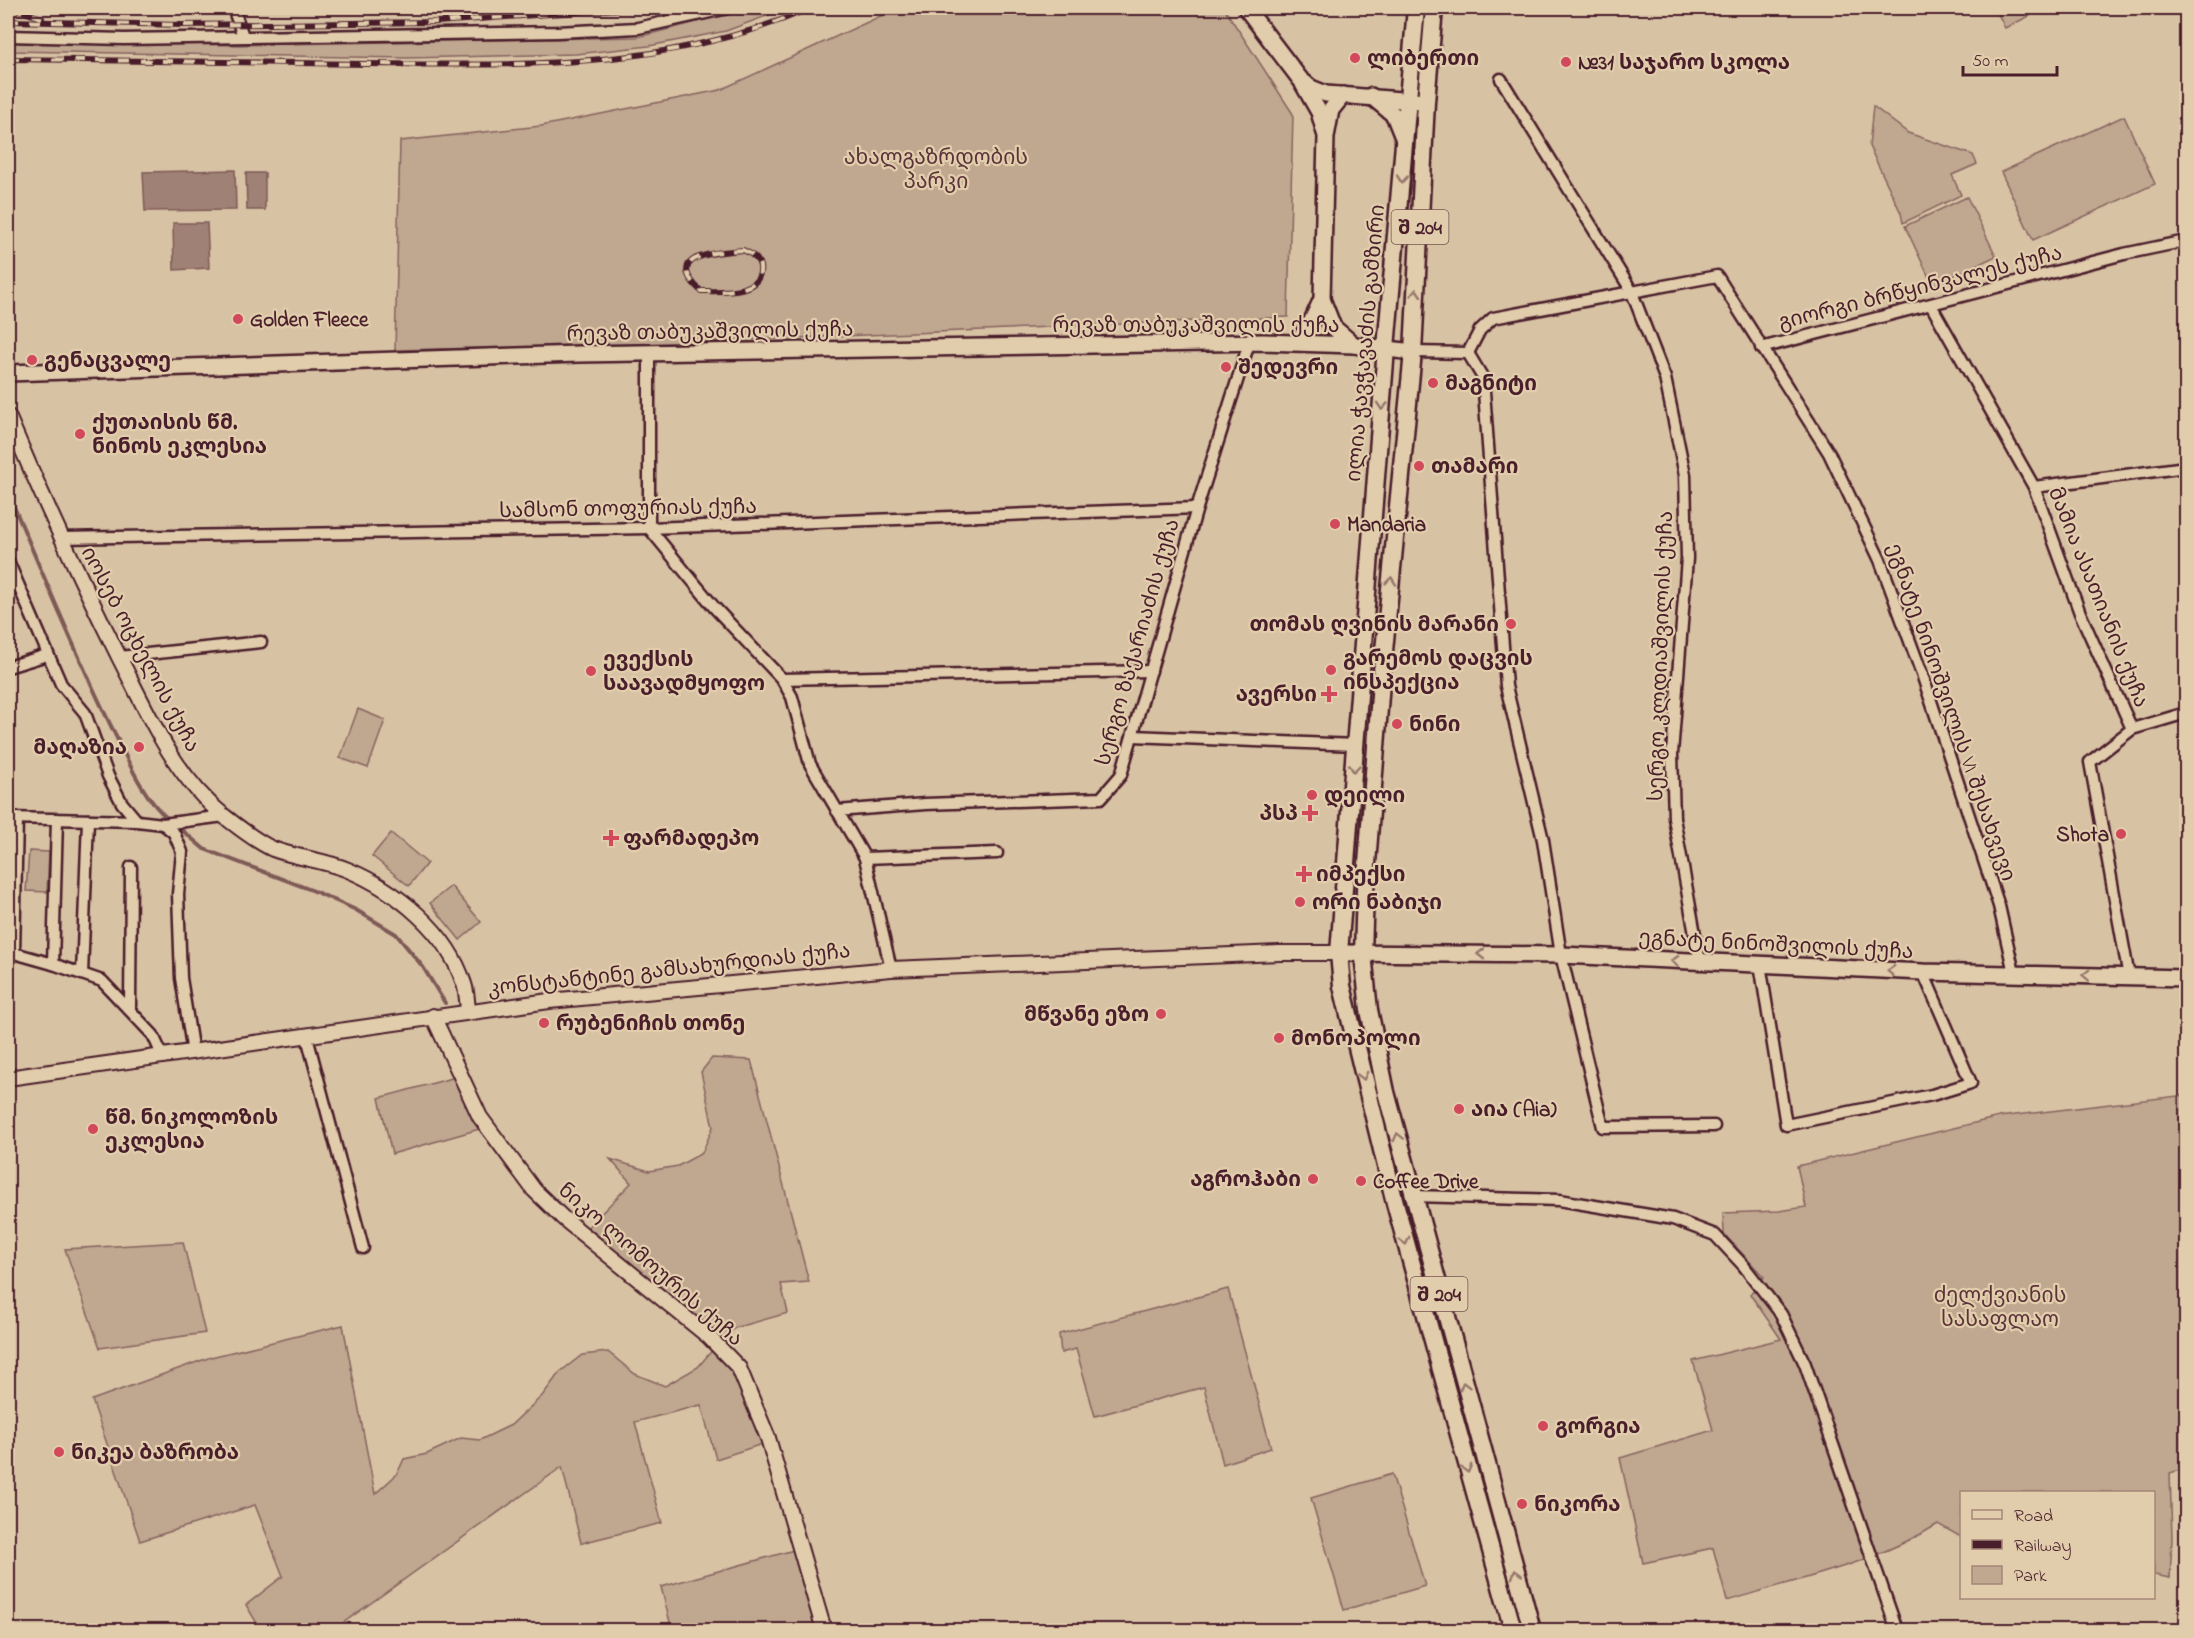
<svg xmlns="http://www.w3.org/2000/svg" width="2194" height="1638" viewBox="0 0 2194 1638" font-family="'Indie Flower','Noto Sans Georgian',sans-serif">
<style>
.green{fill:#c0a790;stroke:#85635e;stroke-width:1.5}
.water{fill:#a08174;stroke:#7e5a57;stroke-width:1.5}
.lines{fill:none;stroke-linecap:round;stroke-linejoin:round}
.stream{stroke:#7e5a57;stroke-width:4}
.minor-casing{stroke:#4a1f2b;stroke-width:15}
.tertiary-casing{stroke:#4a1f2b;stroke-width:18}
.secondary-casing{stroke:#4a1f2b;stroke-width:20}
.primary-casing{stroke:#4a1f2b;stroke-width:21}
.minor{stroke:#e1cdac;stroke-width:10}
.tertiary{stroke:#e1cdac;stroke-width:14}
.secondary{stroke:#e1cdac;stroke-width:15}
.primary{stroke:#e1cdac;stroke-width:16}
.rail-casing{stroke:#4a1f2b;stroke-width:6}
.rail{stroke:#e1cdac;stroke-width:4;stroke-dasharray:11;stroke-linecap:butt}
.oneway{stroke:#96766c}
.poi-dot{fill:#d1495b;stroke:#e1cdac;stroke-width:2}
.labels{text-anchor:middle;stroke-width:4.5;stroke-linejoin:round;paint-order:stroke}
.shield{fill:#e1cdac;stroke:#775352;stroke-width:1.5}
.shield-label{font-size:20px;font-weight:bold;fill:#4a1f2b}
.poi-label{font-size:21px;font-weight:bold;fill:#4a1f2b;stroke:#e1cdac;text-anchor:start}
.park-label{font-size:21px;fill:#5c333a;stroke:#e1cdac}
.street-label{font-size:21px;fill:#4a1f2b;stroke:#e1cdac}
</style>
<rect width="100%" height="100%" fill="#d8c2a4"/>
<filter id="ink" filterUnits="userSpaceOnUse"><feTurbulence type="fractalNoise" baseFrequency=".0167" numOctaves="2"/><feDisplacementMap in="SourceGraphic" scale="12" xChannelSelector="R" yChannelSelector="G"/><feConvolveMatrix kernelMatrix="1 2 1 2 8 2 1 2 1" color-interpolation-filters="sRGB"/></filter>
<g filter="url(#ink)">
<g class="green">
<path d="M752,8h36l-62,23 -77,15 -73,8 -169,4 -399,-7v-10l231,4 399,-8z"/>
<path d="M898,8h326l69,106 -5,203 -636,27 -257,6 5,-209 141,-15 179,-36z"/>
<path d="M1995,8h51l-41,20z"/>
<path d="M1873,106l35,27 65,22 4,9 -25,11 9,20 -58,28 -2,-10 -32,-67z"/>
<path d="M2124,116l31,68 -122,56 -32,-68z"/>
<path d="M1967,197l29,59 -63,30 -28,-60z"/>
<path d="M358,709l27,11 -17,48 -28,-10z"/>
<path d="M391,833l36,30 -18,23 -37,-30z"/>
<path d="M29,851l20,1 -2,40 -21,-1z"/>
<path d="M451,886l30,36 -21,18 -30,-37z"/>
<path d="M712,1058l39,2 58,222 -28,2 7,29 -53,15 -15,13 52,100 -56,18 -15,-54 -66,17 27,101 -81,20 -19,-76 -229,163h-72l-15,-25 37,-29 -28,-71 -115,36 -48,-141 119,-43 132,-32 32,169 22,-20 7,-15 23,-5 34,-16 19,2 31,-15 31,-29 18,-24 22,-17 26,-3 27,22 30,12 33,-19 22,-26 -132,-114 43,-44 -21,-24 39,12 29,-5 24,-13 11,-26 -12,-55z"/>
<path d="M463,1075l27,51 -98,28 -13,-56z"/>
<path d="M2186,1095v373l-16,5 2,65 -2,40 -16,-3v-83h-192l-1,45 -23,-13c-63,40 -141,55 -211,77l-14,-53 -70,15 -23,-105 93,-28 -20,-69 88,-22 -31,-45 14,-17 -40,-43 -1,-21 56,-2 27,-4 -9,-41 202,-49z"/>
<path d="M183,1242l22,91 -105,15 -35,-99z"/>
<path d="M1228,1289l43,159 -48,16 -19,-77 -109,29 -19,-67 -15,4 -2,-19z"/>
<path d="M1392,1474l33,112 -81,24 -33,-112z"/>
<path d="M801,1548l24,82h-153l-11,-43z"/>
</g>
<g class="water">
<path d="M235,170l1,40 -91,1 -2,-39z"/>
<path d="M246,173h19v37h-18z"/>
<path d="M173,223h34l2,45 -35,2z"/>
</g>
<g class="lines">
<g class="stream">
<path d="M8,493c34,78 66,158 104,235 16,32 30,69 58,93"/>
<path d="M176,825l28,24 110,42 42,19 40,24 27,33 22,36"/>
</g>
<g class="minor-casing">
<g id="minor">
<path d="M233,8l10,28"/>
<path d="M8,36l116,3 433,-7 81,-4 90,-20"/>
<path d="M1501,79l130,211 34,88 20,97 2,83 -15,196 2,64 26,144"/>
<path d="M1931,305l103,182 46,126 52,116 -42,33 39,215"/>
<path d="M1761,348l363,-94 62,-13"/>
<path d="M649,352v176l65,79 68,72 10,18 18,67 55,94 26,111"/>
<path d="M1413,352l55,1"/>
<path d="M1468,353l12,-23 13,-12 224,-42 112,177 51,107 42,114 77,232 15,67"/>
<path d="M1468,353l15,25 23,308 37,154 18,115 42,172 111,-1"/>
<path d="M2034,487l152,-20"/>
<path d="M60,538l589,-10 548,-20"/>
<path d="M8,561l53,123 24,29 23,63 14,27 15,18"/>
<path d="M119,657l142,-15"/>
<path d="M8,667l39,-12"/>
<path d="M782,679l369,-8"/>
<path d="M2132,729l54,-16"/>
<path d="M1133,736l223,9"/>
<path d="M837,811l88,-7 176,-6 20,-23 76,-267 52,-165"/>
<path d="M8,818l129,3 26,3 61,-8"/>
<path d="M17,818l-3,135 39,11"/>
<path d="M57,819l-4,145 49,17 51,54 10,22"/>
<path d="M163,824l11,9 8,19 -4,42 3,84 12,75"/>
<path d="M865,858l132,-5"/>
<path d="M1760,964l26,161 146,-30 39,-12 -48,-111"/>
<path d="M82,974l6,-154"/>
<path d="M130,1007l1,-140"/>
<path d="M307,1037l56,211"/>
<path d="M1413,1196l146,4 114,19 42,16 28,30 38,49 24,50 92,266"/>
</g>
</g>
<g class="tertiary-casing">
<g id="tertiary">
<path d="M8,416c35,83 72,163 112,243 29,56 54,117 104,157 14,11 33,26 49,33 24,9 51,11 75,21 48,20 100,62 116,114 3,8 3,18 4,26"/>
<path d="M433,1016l47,101 54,73 29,28 145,118 31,32 29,70 56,192"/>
<path d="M8,1078l541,-77 342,-32 388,-16h60"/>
</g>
</g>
<g class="secondary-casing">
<g id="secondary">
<path d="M1246,8l54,71 11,9 15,6 100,8"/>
<path d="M1303,84l16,28 6,21"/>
<path d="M1371,96l23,19 10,25"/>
<path d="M1322,299l11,28 21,18"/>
<path d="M1297,342l13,-17 12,-26 4,-162 5,-27 12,-15"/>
<path d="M8,373l571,-19 684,-12 91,3 59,7"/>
<path d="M1339,953l222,2 362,17 263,6"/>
</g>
</g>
<g class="primary-casing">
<g id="primary">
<path d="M1416,8l-30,340 -47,605 3,33 53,217 118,427"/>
<path d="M1434,8l-8,94 -13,250 -32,330 -16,208 -2,64 6,56 17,82 146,538"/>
</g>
</g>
<use href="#minor" class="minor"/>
<use href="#tertiary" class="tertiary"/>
<use href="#secondary" class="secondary"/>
<use href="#primary" class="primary"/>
<g class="rail-casing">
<g id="rail">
<path d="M12,8l30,10"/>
<path d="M8,21l174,4 255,-3 196,-14"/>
<path d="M8,59c119,1 238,4 358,5 154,1 300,7 445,-56"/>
<path d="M743,250c7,3 15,7 17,16 4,29 -41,25 -59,25 -40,-36 16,-39 42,-41z"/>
</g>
</g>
<use href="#rail" class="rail"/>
</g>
<defs><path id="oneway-chevron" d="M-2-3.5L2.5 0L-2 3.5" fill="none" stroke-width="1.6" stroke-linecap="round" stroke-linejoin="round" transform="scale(1.5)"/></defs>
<g class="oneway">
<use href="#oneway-chevron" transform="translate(1402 179) rotate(95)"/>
<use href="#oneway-chevron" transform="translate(1416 293) rotate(-87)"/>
<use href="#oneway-chevron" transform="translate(1382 406) rotate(94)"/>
<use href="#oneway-chevron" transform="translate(1391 581) rotate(-84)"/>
<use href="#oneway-chevron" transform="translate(1354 768) rotate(95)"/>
<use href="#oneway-chevron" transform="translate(1481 954) rotate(-180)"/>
<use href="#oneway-chevron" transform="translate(1675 961) rotate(-177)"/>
<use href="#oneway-chevron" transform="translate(1891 971) rotate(-177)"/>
<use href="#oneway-chevron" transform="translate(2086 975) rotate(-178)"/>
<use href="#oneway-chevron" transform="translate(1363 1076) rotate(76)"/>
<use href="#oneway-chevron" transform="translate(1398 1137) rotate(-104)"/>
<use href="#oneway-chevron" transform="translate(1405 1241) rotate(75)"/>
<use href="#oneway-chevron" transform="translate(1464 1386) rotate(-105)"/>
<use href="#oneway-chevron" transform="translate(1467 1469) rotate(75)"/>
<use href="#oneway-chevron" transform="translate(1516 1574) rotate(-106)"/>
</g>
</g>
<g class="poi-dot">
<circle cx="1355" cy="58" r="6"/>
<circle cx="1566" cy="62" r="6"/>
<circle cx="238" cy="319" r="6"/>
<circle cx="32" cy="360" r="6"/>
<circle cx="1226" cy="367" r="6"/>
<circle cx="1433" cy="383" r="6"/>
<circle cx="80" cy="434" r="6"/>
<circle cx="1419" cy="466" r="6"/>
<circle cx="1335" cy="524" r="6"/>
<circle cx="1511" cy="624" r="6"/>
<circle cx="1331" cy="670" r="6"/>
<circle cx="591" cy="671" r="6"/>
<path d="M1326 685h6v6h6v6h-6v6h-6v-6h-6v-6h6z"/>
<circle cx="1397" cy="724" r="6"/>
<circle cx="139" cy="747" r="6"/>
<circle cx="1312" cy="795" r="6"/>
<path d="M1307 804h6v6h6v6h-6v6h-6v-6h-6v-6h6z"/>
<circle cx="2121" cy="834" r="6"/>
<path d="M608 829h6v6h6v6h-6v6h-6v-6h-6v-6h6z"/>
<path d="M1301 865h6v6h6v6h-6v6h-6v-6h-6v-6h6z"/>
<circle cx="1300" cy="902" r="6"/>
<circle cx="1161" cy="1014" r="6"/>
<circle cx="544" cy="1023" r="6"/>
<circle cx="1279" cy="1038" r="6"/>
<circle cx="1459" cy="1109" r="6"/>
<circle cx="93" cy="1129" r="6"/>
<circle cx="1313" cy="1179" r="6"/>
<circle cx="1361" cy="1181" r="6"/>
<circle cx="1543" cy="1426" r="6"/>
<circle cx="59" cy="1452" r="6"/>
<circle cx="1522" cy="1504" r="6"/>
</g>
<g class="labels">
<g class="shield">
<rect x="1391.5" y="210" width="57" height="34" rx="4.5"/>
<rect x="1410.5" y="1277" width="57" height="34" rx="4.5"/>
</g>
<g class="shield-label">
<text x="1420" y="234">შ 204</text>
<text x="1439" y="1301">შ 204</text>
</g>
<g class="poi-label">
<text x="1367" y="65">ლიბერთი</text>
<text x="1578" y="69">№31 საჯარო სკოლა</text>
<text x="250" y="326">Golden Fleece</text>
<text x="44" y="367">გენაცვალე</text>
<text x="1238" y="374">შედევრი</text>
<text x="1445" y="390">მაგნიტი</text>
<text x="92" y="429">ქუთაისის წმ.<tspan x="92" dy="24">ნინოს ეკლესია</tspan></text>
<text x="1431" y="473">თამარი</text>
<text x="1347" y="531">Mandaria</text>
<text x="1499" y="631" text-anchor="end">თომას ღვინის მარანი</text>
<text x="1343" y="665">გარემოს დაცვის<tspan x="1343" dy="24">ინსპექცია</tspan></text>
<text x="603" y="666">ევექსის<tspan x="603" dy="24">საავადმყოფო</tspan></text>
<text x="1317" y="701" text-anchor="end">ავერსი</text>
<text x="1409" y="731">ნინი</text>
<text x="127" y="754" text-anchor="end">მაღაზია</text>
<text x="1324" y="802">დეილი</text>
<text x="1298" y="820" text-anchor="end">პსპ</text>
<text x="2109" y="841" text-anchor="end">Shota</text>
<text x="623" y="845">ფარმადეპო</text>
<text x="1316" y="881">იმპექსი</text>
<text x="1312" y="909">ორი ნაბიჯი</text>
<text x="1149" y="1021" text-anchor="end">მწვანე ეზო</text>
<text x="556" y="1030">რუბენიჩის თონე</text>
<text x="1291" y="1045">მონოპოლი</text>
<text x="1471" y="1116">აია (Aia)</text>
<text x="105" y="1124">წმ. ნიკოლოზის<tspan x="105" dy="24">ეკლესია</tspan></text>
<text x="1301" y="1186" text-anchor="end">აგროჰაბი</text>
<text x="1373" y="1188">Coffee Drive</text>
<text x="1555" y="1433">გორგია</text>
<text x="71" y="1459">ნიკეა ბაზრობა</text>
<text x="1534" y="1511">ნიკორა</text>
</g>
<g class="park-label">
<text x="936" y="164">ახალგაზრდობის<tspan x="936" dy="24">პარკი</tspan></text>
<text x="2000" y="1302">ძელქვიანის<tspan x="2000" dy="24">სასაფლაო</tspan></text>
</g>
<g class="street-label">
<text transform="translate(1920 287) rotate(-14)" y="7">გიორგი ბრწყინვალეს ქუჩა</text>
<text x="1196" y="332">რევაზ თაბუკაშვილის ქუჩა</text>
<text transform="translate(710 331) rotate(-1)" y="7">რევაზ თაბუკაშვილის ქუჩა</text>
<text transform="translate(1365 343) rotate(-85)" y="7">ილია ჭავჭავაძის გამზირი</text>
<text transform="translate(628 508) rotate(-1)" y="7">სამსონ თოფურიას ქუჩა</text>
<text transform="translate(2099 597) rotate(68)" y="7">მამია ასათიანის ქუჩა</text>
<text transform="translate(1137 642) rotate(-74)" y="7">სერგო ზაქარიაძის ქუჩა</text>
<text transform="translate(141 649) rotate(62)" y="7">იოსებ ოცხელის ქუჩა</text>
<text transform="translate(1660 656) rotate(-88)" y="7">სერგო კლდიაშვილის ქუჩა</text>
<text transform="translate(1952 712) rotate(71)" y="7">ეგნატე ნინოშვილის VI შესახვევი</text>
<text transform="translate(1776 944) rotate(3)" y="7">ეგნატე ნინოშვილის ქუჩა</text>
<text transform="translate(669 969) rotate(-6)" y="7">კონსტანტინე გამსახურდიას ქუჩა</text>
<text transform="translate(651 1264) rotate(41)" y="7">ნიკო ლომოურის ქუჩა</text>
</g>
</g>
<rect width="2194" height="1638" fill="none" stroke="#e1cdac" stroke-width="30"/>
<rect x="15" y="15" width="2164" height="1608" fill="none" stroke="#4a1f2b" stroke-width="2" filter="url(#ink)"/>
<rect x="1960" y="1491" width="195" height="108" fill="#e1cdac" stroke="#a58778" stroke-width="1.5"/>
<rect x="1972" y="1510" width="30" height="9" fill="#e1cdac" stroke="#a58778" stroke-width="1.5"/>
<text x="2014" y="1521" font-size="18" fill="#4a1f2b">Road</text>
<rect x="1972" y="1540" width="30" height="9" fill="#4a1f2b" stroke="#a58778" stroke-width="1.5"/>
<text x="2014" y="1551" font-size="18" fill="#4a1f2b">Railway</text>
<rect x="1972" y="1566" width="30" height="18" fill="#c0a790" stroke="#a58778" stroke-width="1.5"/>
<text x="2014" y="1581" font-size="18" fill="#4a1f2b">Park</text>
<path d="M1963 66v9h94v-9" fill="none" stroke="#4a1f2b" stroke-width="3"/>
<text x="1972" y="66" font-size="18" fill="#4a1f2b" stroke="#e1cdac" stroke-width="4.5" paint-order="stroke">50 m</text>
</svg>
